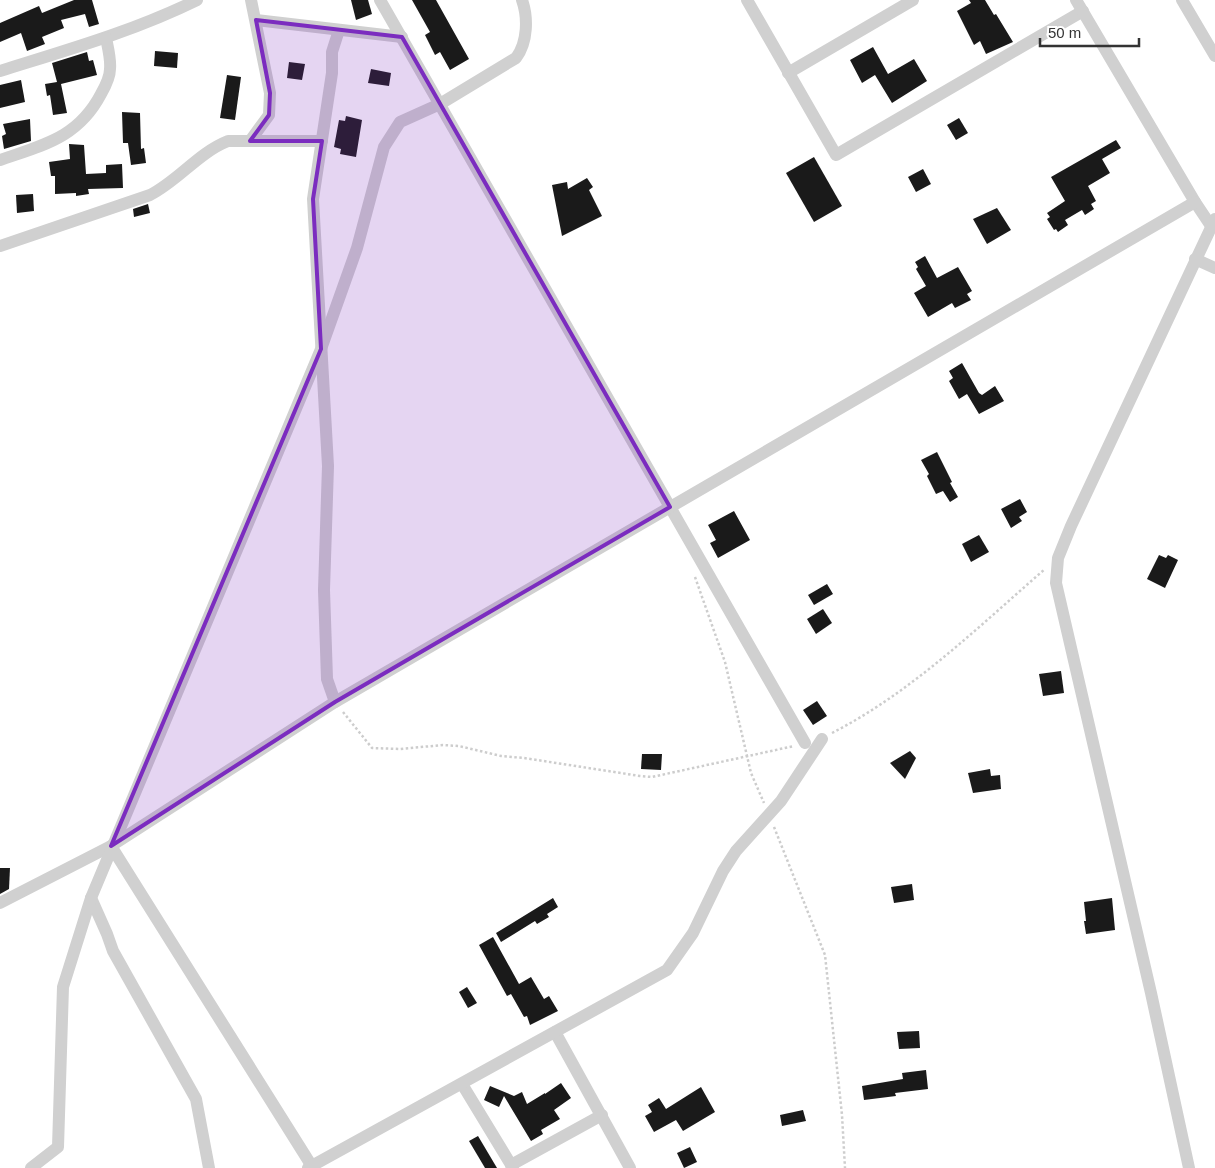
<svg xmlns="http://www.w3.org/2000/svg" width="1215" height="1168" viewBox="0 0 1215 1168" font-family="Helvetica,sans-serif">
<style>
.building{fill:#1a1a1a}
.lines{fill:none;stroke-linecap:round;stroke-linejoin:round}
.path{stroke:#cdcdcd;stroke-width:2.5;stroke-dasharray:2.5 2.5;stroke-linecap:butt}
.minor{stroke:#d0d0d0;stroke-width:12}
.marked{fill:#7b2cbf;fill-opacity:0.2;stroke:#7b2cbf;stroke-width:4;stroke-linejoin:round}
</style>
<rect width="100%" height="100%" fill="#fff"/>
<g class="building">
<path d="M74,0h18l7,24 -10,3 -4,-13 -24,6 3,8 -22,9 3,7 -18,7 -6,-18 -21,9v-19l39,-17 3,7z"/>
<path d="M351,0h17l4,14 -16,6z"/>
<path d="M412,0h24l33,59 -19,11 -10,-18 -5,3 -10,-20 5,-3z"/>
<path d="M969,0h16l9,15 2,-1 17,28 -27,12 -6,-13 -6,4 -17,-34 14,-8z"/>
<path d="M873,47l15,27 26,-15 13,22 -35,22 -17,-28 -13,8 -12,-23z"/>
<path d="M155,51l23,2 -1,15 -23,-2z"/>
<path d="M87,52l2,9 4,-1 4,15 -36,9 6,29 -14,2 -3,-20 -3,1 -2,-12 12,-2 -5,-19z"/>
<path d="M289,62l16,2 -3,16 -15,-2z"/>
<path d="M371,69l20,4 -2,13 -21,-3z"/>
<path d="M227,75l14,2 -6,43 -15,-2z"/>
<path d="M21,80l4,22 -25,6v-23z"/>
<path d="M122,112l18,1 1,36 3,-1 2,15 -15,2 -3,-22h-5z"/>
<path d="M346,116l16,4 -6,37 -16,-3 1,-5 -7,-2 5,-27 6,1z"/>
<path d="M959,118l9,15 -12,7 -9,-15z"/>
<path d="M30,119l1,22 -27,8 -2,-13 4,-2 -3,-10z"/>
<path d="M1116,140l5,8 -19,11 8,14 -22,13 8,15 -5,3 3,5 -9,6 -3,-5 -17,10 3,5 -10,7 -2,-3 -2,1 -7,-11 3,-2 -3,-4 18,-12 -14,-24z"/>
<path d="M69,144l15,1 2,29 20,-1v-8l16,-1 1,24 -35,1 1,5 -13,2v-3l-21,1v-18h-4l-2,-14 21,-3z"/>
<path d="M814,157l28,49 -28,16 -28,-49z"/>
<path d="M923,169l8,15 -15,8 -8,-15z"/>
<path d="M587,178l6,9 -4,3 13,26 -40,20 -10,-51 15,-3 1,7z"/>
<path d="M33,194l1,17 -17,2 -1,-18z"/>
<path d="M148,204l2,9 -16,4 -1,-8z"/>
<path d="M997,208l14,22 -24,14 -14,-25z"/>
<path d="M925,256l12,22 21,-11 14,24 -5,3 4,6 -16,8 -3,-5 -24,14 -14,-24 12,-7 -10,-17 2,-2 -3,-5z"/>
<path d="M962,363l17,30 3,2 13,-9 9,15 -25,13 -12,-20 -8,5 -10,-18 4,-3 -4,-7z"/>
<path d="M937,452l15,30 -2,1 8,14 -8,5 -7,-11 -7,3 -9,-18 2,-2 -8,-14z"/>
<path d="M1020,499l7,13 -8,5 3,4 -11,7 -10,-19z"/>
<path d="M734,511l16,29 -32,18 -8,-15 6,-3 -8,-15z"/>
<path d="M979,535l10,17 -18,10 -9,-18z"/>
<path d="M1159,555l7,3 2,-3 10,5 -13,28 -18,-9z"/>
<path d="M827,584l6,10 -19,11 -6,-10z"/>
<path d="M823,609l9,14 -16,11 -9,-15z"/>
<path d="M1061,671l3,22 -21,3 -4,-22z"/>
<path d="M817,701l10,15 -14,9 -10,-15z"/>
<path d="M910,751l6,7 -11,21 -15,-16z"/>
<path d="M642,754h20l-1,16 -20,-1z"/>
<path d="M990,769l1,7 9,-1 1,14 -28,4 -5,-20z"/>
<path d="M0,868h10l-1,21 -9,5z"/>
<path d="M912,884l2,16 -20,3 -3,-16z"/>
<path d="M553,898l5,9 -11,7 2,3 -12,7 -2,-3 -34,21 -5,-9z"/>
<path d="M1112,898l3,32 -29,4 -2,-13h2l-2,-19z"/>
<path d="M493,937l26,47 12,-7 13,22 5,-3 9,15 -28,14 -3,-9 -3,1 -13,-23 -4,2 -28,-51z"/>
<path d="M467,987l10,16 -9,5 -9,-16z"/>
<path d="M919,1031l1,17 -21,1 -2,-17z"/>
<path d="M926,1070l2,19 -33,4 1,3 -32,4 -2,-14 41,-7 -1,-6z"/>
<path d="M561,1083l10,15 -17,12 6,9 -19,11 2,4 -12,7 -27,-45 -5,11 -15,-7 6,-14 24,10 8,-4 5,12 18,-11v1z"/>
<path d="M701,1087l14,25 -32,19 -7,-11 -22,12 -9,-16 7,-4 -4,-7 11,-7 7,11z"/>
<path d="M803,1110l3,11 -24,5 -2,-11z"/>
<path d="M478,1136l19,32h-12l-16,-27z"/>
<path d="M690,1147l7,15 -13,6 -7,-15z"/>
</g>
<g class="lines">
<g class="path">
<path d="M695,577l30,85 26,111 13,30"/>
<path d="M343,712l29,36 28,1 43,-4 16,1 42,10 23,2 116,18 12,1 142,-31"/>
<path d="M832,733c80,-41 145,-105 213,-164"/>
<path d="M774,827l51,128 17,160 3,53"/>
</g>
<g class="minor">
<path d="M380,0l425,743"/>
<path d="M747,0l89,155 247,-144"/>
<path d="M1076,0l119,202 16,24"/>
<path d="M1182,0l33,56"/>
<path d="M256,20l146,17"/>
<path d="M0,71c67,-21 134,-40 197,-71"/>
<path d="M788,73l125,-73"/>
<path d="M250,141l19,-26 1,-22 -19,-93"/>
<path d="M0,160c43,-15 78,-22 101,-66 4,-7 9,-16 9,-25 1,-10 -2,-21 -4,-31"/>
<path d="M0,246l150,-51c29,-15 48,-42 78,-54h94"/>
<path d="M1195,259l20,9"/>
<path d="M335,702l-8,-23 -3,-89 4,-124 -15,-267 19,-126v-21l7,-22"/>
<path d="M111,846l202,322"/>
<path d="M91,898l16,36 6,17 83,148 13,69"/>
<path d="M0,903l111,-57 224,-144 860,-500"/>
<path d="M555,1032l75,136"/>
<path d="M462,1084l51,84"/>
<path d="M511,1165l91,-50"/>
<path d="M31,1168l27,-21 5,-160 28,-89 230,-549 36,-101 27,-101 16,-25 40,-18 76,-46c12,-16 12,-41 6,-58"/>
<path d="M308,1168l359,-198 26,-37 30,-62 13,-20 45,-50 41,-62"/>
<path d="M1189,1168l-38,-175 -95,-410 2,-25 13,-32 144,-307"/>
</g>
</g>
<path class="marked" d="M256,20l146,17 268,470 -335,195 -224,144 210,-497 -8,-150 9,-58h-72l19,-26 1,-22z"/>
<path d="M1040 38v8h99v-8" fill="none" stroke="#333333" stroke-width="2.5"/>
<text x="1048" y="38" font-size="15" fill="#333333" stroke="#ffffff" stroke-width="4" paint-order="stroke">50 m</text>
</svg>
